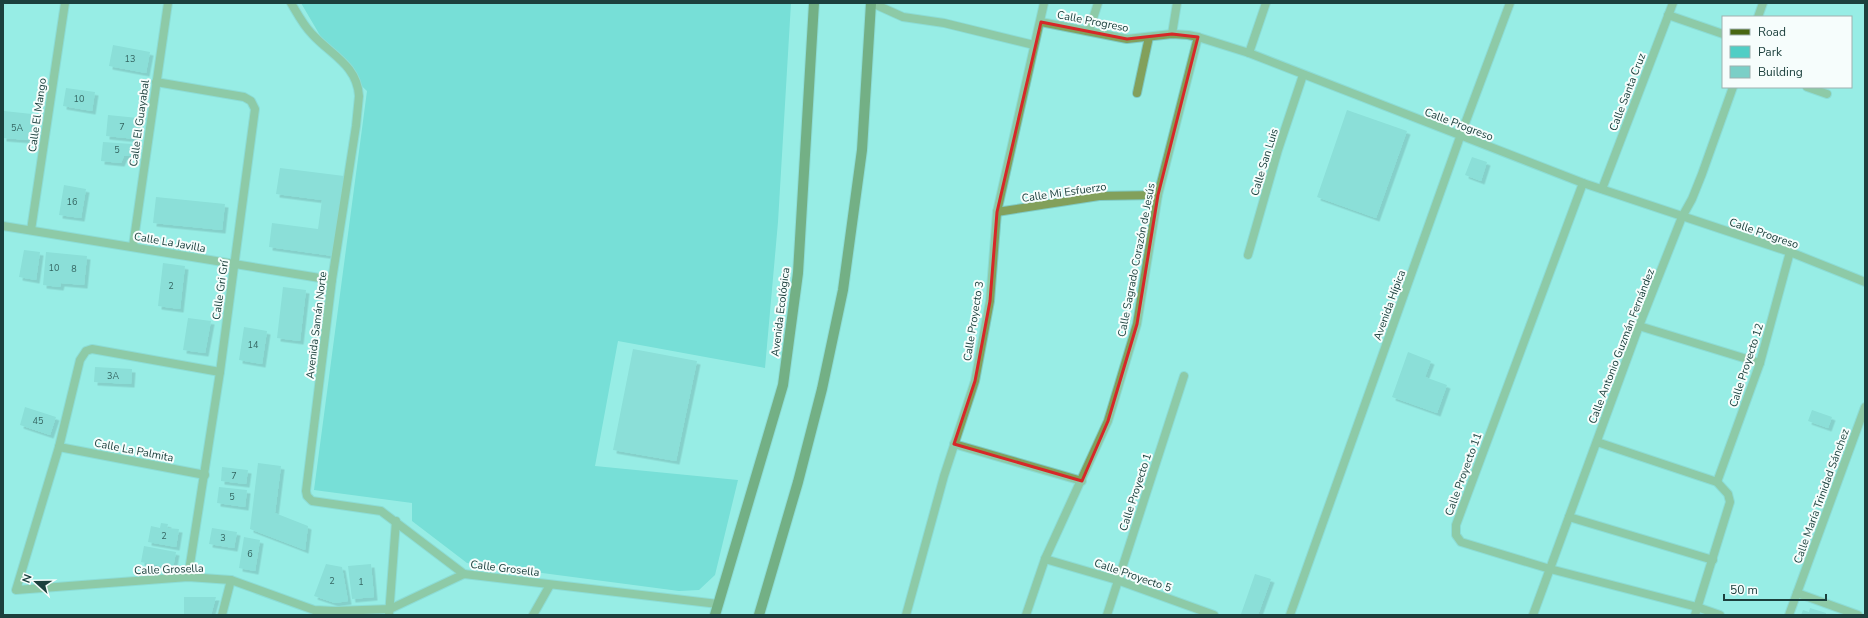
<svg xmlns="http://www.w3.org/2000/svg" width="1868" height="618" viewBox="0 0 1868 618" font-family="'Nunito Sans',sans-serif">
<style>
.green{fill:#50cec5}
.building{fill:#7bcfc7;filter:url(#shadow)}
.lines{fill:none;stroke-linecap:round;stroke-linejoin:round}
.minor-casing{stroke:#7fcac3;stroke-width:10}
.tertiary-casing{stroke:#7fcac3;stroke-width:10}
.primary-casing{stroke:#7fcac3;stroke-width:12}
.minor{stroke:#82a05b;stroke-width:8}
.tertiary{stroke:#82a05b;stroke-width:8}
.primary{stroke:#486611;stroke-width:10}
.marked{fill:none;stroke:#d62828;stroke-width:3;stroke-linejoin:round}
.labels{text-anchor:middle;stroke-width:4;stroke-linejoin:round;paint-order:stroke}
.number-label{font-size:9px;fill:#346460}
.street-label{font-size:11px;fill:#1c403d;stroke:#f6fdfc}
</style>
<defs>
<filter id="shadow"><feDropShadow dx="3.5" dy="3.5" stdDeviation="0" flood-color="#0004"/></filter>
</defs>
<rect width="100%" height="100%" fill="#98ede5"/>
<path class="green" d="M301,3h490l-13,219 -13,146 -147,-27 -23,125 143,14 -23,95 -16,15 -20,1 -212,-28 -55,-42v-18l-98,-13 53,-399 -32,-30z"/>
<g class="building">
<path d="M113,45l37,7 -4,21 -37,-7z"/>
<path d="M66,88l29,4 -3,19 -29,-5z"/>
<path d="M1347,110l60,21 -31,87 -59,-21z"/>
<path d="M4,111l28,3 -3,26 -26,-2z"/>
<path d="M108,115l30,3 -2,21 -30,-3z"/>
<path d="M103,142l29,2 -1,12h-7l-3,7 -20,-2z"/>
<path d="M1472,157l15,5 -6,19 -16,-6z"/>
<path d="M280,168l64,8 -11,80 -64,-9 3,-24 46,6 4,-29 -46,-6z"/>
<path d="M64,185l22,4 -5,29 -22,-3z"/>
<path d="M156,197l69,7 -3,26 -69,-7z"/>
<path d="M24,250l16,2 -4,28 -17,-3z"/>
<path d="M46,252l41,4 -3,29 -23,-2 -1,4 -17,-2z"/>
<path d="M163,263l22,3 -5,43 -22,-3z"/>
<path d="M283,287l23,3 -6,51 -23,-3z"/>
<path d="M188,318l23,3 -6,32 -22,-3z"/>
<path d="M244,327l23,4 -5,33 -23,-4z"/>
<path d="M633,349l64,12 -21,100 -63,-11z"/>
<path d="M1408,352l23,9 -6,16 22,8 -10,28 -45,-16z"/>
<path d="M95,367l37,2 -1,15 -37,-2z"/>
<path d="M25,407l31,10 -6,18 -30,-10z"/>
<path d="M1812,410l20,7 -4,11 -20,-7z"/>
<path d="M258,463l23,3 -6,47 33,13 -3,24 -55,-21z"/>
<path d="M222,467l26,3 -2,14 -25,-3z"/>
<path d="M219,487l28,3 -2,17 -28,-4z"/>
<path d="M161,523l7,1 -1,4 12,1 -3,18 -28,-5 3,-16 9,2z"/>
<path d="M212,528l25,4 -3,16 -25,-4z"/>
<path d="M244,537l16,3 -5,31 -16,-3z"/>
<path d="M144,546l32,6 -3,16 -32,-6z"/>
<path d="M326,564l16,3 6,34 -13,2 -21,-7z"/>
<path d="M371,564l3,33 -22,2 -4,-33z"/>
<path d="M1255,574l16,5 -13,36h-15l-2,-1z"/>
<path d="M184,597h32l-5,18h-27z"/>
<path d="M1810,608l16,5v2h-25l2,-5 6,2z"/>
</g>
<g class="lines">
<g class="minor-casing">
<g id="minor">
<path d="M291,3c6,10 12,22 21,31 19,21 45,31 47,62l-3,30 -24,154 -26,211 1,5 5,5 69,10 83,63"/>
<path d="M872,3l31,14 41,6 90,22"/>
<path d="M1668,15l55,19"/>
<path d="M1758,17l5,-14"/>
<path d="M1041,22l86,17 45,-5 16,1 10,2 51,16 334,130 207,69 75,30"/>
<path d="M1089,31l9,-28"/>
<path d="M1172,34l5,-31"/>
<path d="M1249,53l17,-50"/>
<path d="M156,82l88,15 7,4 4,8 -35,263 -32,205"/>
<path d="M1807,87l20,7"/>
<path d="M1137,93l12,-56"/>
<path d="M1583,183l-127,342v10l5,7 89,27 147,38 23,8"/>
<path d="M1602,189l71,-186"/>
<path d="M997,212l102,-16 59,-1"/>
<path d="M3,226l329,54"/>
<path d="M31,230l34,-227"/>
<path d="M133,246l35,-243"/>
<path d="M1248,255l30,-105 25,-75"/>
<path d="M1639,326l121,37"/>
<path d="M220,372l-128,-23 -6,2 -6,9 -21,87 -43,143 172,-13 43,3 83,30 21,1 55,-2 74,-35 254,30"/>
<path d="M1597,442l120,40 11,12 2,8 -35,113"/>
<path d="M954,444l128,37"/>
<path d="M59,447l146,28"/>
<path d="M1717,482l43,-119 30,-111"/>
<path d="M1569,517l144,43"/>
<path d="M1045,559l72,21 97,35"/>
<path d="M1797,593l61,22"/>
<path d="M222,615l9,-35"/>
<path d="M389,615l7,-94"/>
<path d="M533,615l17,-30"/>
<path d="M906,615l38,-139 31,-95 15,-80 7,-89 47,-209"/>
<path d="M1026,615l19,-56 63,-138 29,-97 21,-129 40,-158"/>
<path d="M1107,615l77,-239"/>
<path d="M1533,615l106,-289 43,-109 10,-18 10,-25 31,-87"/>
<path d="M1789,615l76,-208"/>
</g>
</g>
<g class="tertiary-casing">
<path id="tertiary" d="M1290,615l170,-478 50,-134"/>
</g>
<g class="primary-casing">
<g id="primary">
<path d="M715,615l68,-230 15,-112 16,-270"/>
<path d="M759,615l39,-133 24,-93 21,-99 19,-140 9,-147"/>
</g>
</g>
<use href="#minor" class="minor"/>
<use href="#tertiary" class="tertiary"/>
<use href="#primary" class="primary"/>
</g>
<path d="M0 0H1868V618H0ZM1041,22l86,17 45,-5 26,3 -40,158 -21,129 -29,97 -26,60 -128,-37 21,-63 15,-80 7,-89z" fill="#98ede5" fill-opacity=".55" fill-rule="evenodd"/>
<path class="marked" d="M1041,22l86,17 45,-5 26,3 -40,158 -21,129 -29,97 -26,60 -128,-37 21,-63 15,-80 7,-89z"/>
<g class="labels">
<g class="number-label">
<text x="130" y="62">13</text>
<text x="79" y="102">10</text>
<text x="122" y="130">7</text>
<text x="17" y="131">5A</text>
<text x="117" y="153">5</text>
<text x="72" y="205">16</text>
<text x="54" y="271">10</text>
<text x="74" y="272">8</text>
<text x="171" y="289">2</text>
<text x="253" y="348">14</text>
<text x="113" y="379">3A</text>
<text x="38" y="424">45</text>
<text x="234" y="479">7</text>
<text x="232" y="500">5</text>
<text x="164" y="539">2</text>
<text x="223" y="541">3</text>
<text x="250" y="557">6</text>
<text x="332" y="584">2</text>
<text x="361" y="585">1</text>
</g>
<g class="street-label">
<text transform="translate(1093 21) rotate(11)" y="4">Calle Progreso</text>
<text transform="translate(1627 92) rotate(-69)" y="4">Calle Santa Cruz</text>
<text transform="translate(37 115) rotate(-82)" y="4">Calle El Mango</text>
<text transform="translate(139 123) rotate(-82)" y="4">Calle El Guayabal</text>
<text transform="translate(1459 124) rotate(21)" y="4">Calle Progreso</text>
<text transform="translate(1264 162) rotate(-73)" y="4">Calle San Luis</text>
<text transform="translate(1064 192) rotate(-8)" y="4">Calle Mi Esfuerzo</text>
<text transform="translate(1764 233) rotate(19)" y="4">Calle Progreso</text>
<text transform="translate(170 242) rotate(10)" y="4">Calle La Javilla</text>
<text transform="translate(1136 260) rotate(-79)" y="4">Calle Sagrado Corazón de Jesús</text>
<text transform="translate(220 290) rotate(-82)" y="4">Calle Gri Grí</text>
<text transform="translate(1389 305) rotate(-70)" y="4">Avenida Hípica</text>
<text transform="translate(780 312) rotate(-83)" y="4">Avenida Ecológica</text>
<text transform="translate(973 321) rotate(-81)" y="4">Calle Proyecto 3</text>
<text transform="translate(316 325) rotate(-83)" y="4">Avenida Samán Norte</text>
<text transform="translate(1621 346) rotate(-69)" y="4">Calle Antonio Guzmán Fernández</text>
<text transform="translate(1746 365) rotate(-72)" y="4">Calle Proyecto 12</text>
<text transform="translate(134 450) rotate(11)" y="4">Calle La Palmita</text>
<text transform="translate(1463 474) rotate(-70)" y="4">Calle Proyecto 11</text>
<text transform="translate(1135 492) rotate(-72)" y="4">Calle Proyecto 1</text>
<text transform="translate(1821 496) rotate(-70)" y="4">Calle María Trinidad Sánchez</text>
<text transform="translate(505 568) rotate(7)" y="4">Calle Grosella</text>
<text transform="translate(169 569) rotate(-2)" y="4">Calle Grosella</text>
<text transform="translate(1133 575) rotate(19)" y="4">Calle Proyecto 5</text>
</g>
</g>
<rect width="1868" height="618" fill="none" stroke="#1c403d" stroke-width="8"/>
<rect x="1722" y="16" width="130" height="72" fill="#f6fdfc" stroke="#9fb1b0"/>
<rect x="1730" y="29" width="20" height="6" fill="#486611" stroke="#9fb1b0"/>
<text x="1758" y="36" font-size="12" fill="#1c403d">Road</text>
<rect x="1730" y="46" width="20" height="12" fill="#50cec5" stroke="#9fb1b0"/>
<text x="1758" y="56" font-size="12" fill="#1c403d">Park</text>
<rect x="1730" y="66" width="20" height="12" fill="#7bcfc7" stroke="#9fb1b0"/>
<text x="1758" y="76" font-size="12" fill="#1c403d">Building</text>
<g transform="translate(36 582) rotate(291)" stroke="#f6fdfc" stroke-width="3" paint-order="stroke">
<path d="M0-3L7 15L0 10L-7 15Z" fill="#1c403d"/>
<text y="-6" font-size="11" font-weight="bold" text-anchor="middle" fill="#1c403d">N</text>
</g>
<path d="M1724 594v6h102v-6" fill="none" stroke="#1c403d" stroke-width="2"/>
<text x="1730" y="594" font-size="12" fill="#1c403d" stroke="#f6fdfc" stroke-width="3" paint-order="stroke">50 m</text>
</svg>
